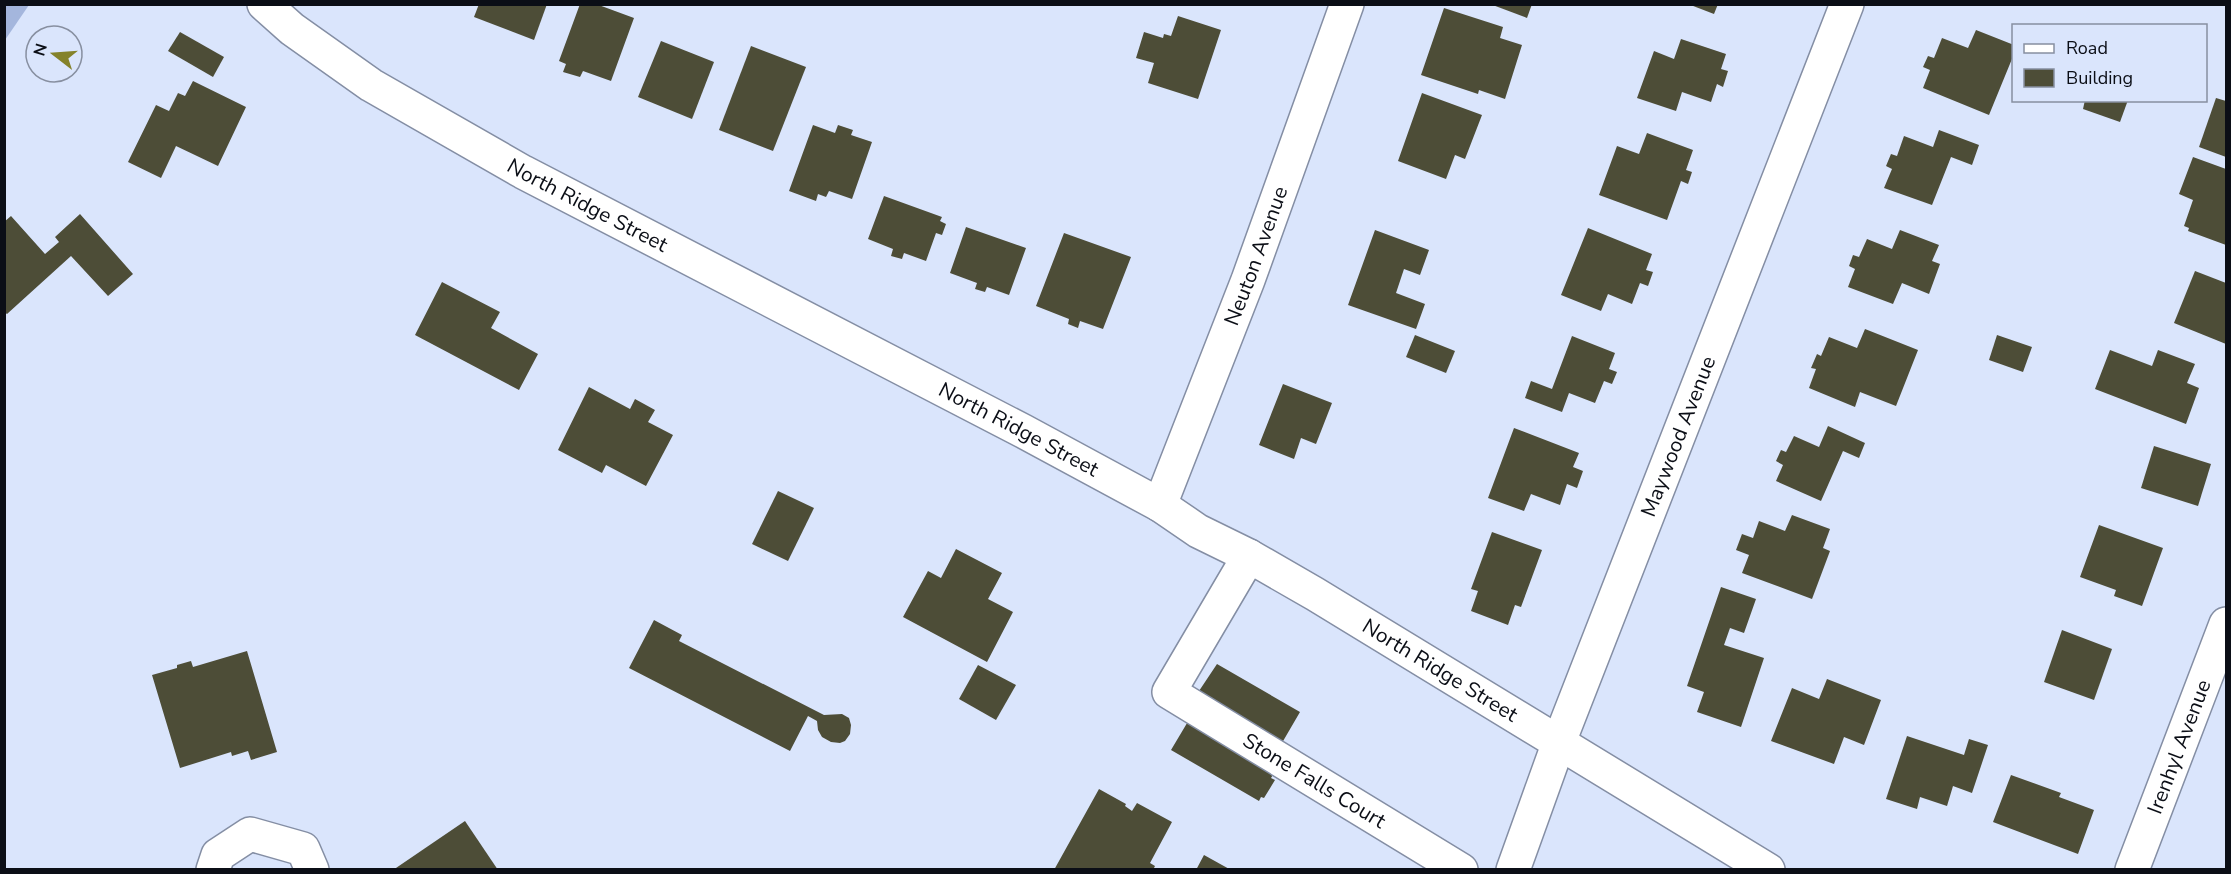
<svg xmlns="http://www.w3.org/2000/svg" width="2231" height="874" viewBox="0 0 2231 874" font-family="'Nunito Sans',sans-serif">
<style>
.green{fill:#a4b6dd}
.building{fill:#4d4d37}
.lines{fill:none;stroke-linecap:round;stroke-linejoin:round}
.minor-casing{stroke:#848ea4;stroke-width:36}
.tertiary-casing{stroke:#848ea4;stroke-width:36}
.minor{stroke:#fff;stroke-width:33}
.tertiary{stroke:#fff;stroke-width:33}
.labels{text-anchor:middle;stroke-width:6;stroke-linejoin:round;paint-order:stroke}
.street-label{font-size:21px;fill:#0b0e16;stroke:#dae5fc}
</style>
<rect width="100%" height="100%" fill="#dae5fc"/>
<path class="green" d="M5,4l24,1 -24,35 -1,-35z"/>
<g class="building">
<path d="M479,4h68l-13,36 -60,-23z"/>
<path d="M580,4h16l38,14 -23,63 -28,-10 -3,6 -17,-5 3,-8 -7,-3z"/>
<path d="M1490,4h42l-5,14z"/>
<path d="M1688,4h30l-4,10z"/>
<path d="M1444,8l59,19 -3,11 22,7 -17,54 -26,-9 -1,4 -57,-19z"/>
<path d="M1178,16l43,14 -23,69 -50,-16 6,-20 -18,-5 8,-26 19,6 1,-4 7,2z"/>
<path d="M1976,30l38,15v9l-25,61 -66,-27 7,-18 -7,-3 5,-11 6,2 8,-20 26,10z"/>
<path d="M180,32l44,25 -11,20 -45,-26z"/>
<path d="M1681,39l45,15 -5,15 7,2 -5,16 -6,-3 -6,18 -29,-10 -6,19 -39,-13 17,-47 20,8z"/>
<path d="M661,41l53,21 -22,57 -54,-22z"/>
<path d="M751,46l55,21 -33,84 -54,-21z"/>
<path d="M193,81l53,26 -28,59 -42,-20 -15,32 -33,-16 28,-57 13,6 9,-18 7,3z"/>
<path d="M1422,93l60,22 -17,44 -10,-4 -9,24 -48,-18z"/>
<path d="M2216,98l10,3v56l-27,-10z"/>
<path d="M2085,100h43l-8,22 -37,-13z"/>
<path d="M813,125l22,8 3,-8 15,5 -2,5 21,7 -20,57 -23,-8 -3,6 -8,-3 -2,7 -27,-10z"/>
<path d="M1939,130l40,15 -7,20 -21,-8 -19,48 -48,-17 8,-19 -6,-3 5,-12 6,2 7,-20 29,11z"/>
<path d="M1647,133l46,17 -7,20 6,2 -4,12 -7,-3 -14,39 -68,-25 18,-49 22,8z"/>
<path d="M2193,157l33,12v76l-38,-14 1,-3 -5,-2 9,-26 -14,-6z"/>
<path d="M884,196l58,21 -2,4 6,3 -4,11 -6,-2 -10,28 -22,-8 -2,6 -11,-3 2,-7 -25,-10z"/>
<path d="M80,214l53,60 -25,22 -37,-40 -64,58 -3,-2v-90l7,-6 34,38 14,-12 -4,-5z"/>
<path d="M966,227l60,21 -17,47 -22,-8 -2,5 -10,-3 2,-6 -27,-10z"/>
<path d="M1588,228l64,26 -6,16 7,2 -5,14 -8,-3 -8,21 -24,-10 -7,17 -40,-16z"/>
<path d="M1375,230l54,20 -9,25 -16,-6 -8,24 29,11 -9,25 -68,-24z"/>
<path d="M1900,230l39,15 -7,16 8,3 -11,30 -27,-11 -9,21 -45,-17 7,-18 -6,-3 4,-11 6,2 8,-18 25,10z"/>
<path d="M1064,233l67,24 -28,72 -23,-8 -2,7 -10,-4 1,-5 -33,-13z"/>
<path d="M2195,271l31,12v61l-52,-21z"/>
<path d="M442,282l58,30 -9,16 47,26 -19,36 -104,-55z"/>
<path d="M1865,329l53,21 -22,56 -36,-14 -5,15 -46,-19 7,-19 -5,-1 6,-14 4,2 8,-19 28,11z"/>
<path d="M1415,335l40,16 -9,22 -40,-16z"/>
<path d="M1997,335l35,12 -9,25 -34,-12z"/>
<path d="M1572,336l43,17 -6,16 8,3 -5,12 -8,-3 -9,22 -26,-10 -7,19 -37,-14 6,-17 21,8z"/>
<path d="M2110,350l42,16 6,-16 37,14 -8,19 12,5 -13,36 -91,-35z"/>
<path d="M1283,384l49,19 -16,41 -15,-6 -7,21 -35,-14z"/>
<path d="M589,387l41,22 5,-10 20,11 -7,12 25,13 -27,51 -40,-21 -4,8 -44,-23z"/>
<path d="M1828,426l37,17 -6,15 -16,-7 -22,50 -45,-20 7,-16 -7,-4 5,-11 5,2 8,-16 25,11z"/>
<path d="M1514,428l65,25 -6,14 10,4 -6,17 -10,-4 -7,21 -29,-11 -7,17 -36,-13z"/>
<path d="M2154,446l57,18 -13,42 -57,-18z"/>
<path d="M778,491l36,17 -26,53 -36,-17z"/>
<path d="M1792,515l38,14 -7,19 7,3 -18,48 -70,-26 7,-18 -13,-5 6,-16 11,4 6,-17 26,10z"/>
<path d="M2099,525l64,23 -21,58 -28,-10 2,-6 -36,-13z"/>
<path d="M1492,532l50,18 -21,57 -6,-2 -7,20 -37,-14 7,-20 -7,-2z"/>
<path d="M956,549l46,24 -14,26 25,13 -26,50 -84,-45 25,-46 13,7z"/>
<path d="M1721,587l35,12 -12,34 -14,-5 -6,17 40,13 -23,69 -44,-15 7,-20 -17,-6z"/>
<path d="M654,620l28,15 -3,6 145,74 18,-1 7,4 2,7 -1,9 -5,7 -5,2 -9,-1 -9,-5 -4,-7 -1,-9 -9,-5 -18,35 -161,-83z"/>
<path d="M2062,630l50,19 -18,51 -50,-18z"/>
<path d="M247,651l30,101 -26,8 -3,-9 -16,5 -1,-4 -51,16 -28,-93 25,-7v-3l14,-4 2,6z"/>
<path d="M1217,664l83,48 -28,48 7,5 -8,13 4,2 -11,18 -3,-1 -2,4 -88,-51 28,-47 -6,-3z"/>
<path d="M978,665l38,20 -20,35 -37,-21z"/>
<path d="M1827,679l54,21 -17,45 -20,-8 -10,27 -63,-23 21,-53 27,11z"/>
<path d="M1907,736l57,19 5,-16 19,6 -16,48 -19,-7 -6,20 -27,-9 -3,12 -31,-10z"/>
<path d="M2011,775l50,18 -2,4 35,13 -16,44 -85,-32z"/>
<path d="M1099,789l27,15 -1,2 7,5 5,-8 35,19 -22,41 5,3 -2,4h-99z"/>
<path d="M465,821l33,49h-105z"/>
<path d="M1204,855l27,15h-35z"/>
</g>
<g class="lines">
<g class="minor-casing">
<g id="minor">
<path id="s1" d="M1160,505l88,-225 99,-276"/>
<path id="s2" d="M1249,556l-80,136 292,178"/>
<path d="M213,870l5,-15 32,-21 53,15 9,21"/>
<path id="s3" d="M1513,870l46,-128 288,-738"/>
<path id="s4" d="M2132,870l94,-246"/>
</g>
</g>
<g class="tertiary-casing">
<g id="tertiary">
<path id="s5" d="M264,4l28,25 79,56 152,87 500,259 137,74 38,26 51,25 66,38 453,276"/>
</g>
</g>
<use href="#minor" class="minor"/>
<use href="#tertiary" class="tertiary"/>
</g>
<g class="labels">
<g class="street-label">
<text dy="7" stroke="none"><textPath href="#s5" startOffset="382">North Ridge Street</textPath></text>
<text dy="7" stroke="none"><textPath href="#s1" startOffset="267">Neuton Avenue</textPath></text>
<text dy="7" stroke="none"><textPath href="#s5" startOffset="868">North Ridge Street</textPath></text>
<text dy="7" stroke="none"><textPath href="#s3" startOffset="464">Maywood Avenue</textPath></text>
<text dy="7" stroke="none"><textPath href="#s5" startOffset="1354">North Ridge Street</textPath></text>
<text dy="7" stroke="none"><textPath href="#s4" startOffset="132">Irenhyl Avenue</textPath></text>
<text dy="7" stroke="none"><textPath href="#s2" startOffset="328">Stone Falls Court</textPath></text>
</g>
</g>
<rect width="2231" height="874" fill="none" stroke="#0b0e16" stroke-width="12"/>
<rect x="2012" y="24" width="195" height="78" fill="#dae5fc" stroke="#878fa0" stroke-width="1.5"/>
<rect x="2024" y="44" width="30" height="9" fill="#ffffff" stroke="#878fa0" stroke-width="1.5"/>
<text x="2066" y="54" font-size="18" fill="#0b0e16">Road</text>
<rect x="2024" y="69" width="30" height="18" fill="#4d4d37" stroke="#878fa0" stroke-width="1.5"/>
<text x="2066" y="84" font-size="18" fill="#0b0e16">Building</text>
<g transform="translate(54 54) rotate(287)"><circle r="28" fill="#dae5fc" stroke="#878fa0" stroke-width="1.5"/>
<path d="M0-4.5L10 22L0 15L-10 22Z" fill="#84822a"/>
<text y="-9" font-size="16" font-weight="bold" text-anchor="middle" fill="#0b0e16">N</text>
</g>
</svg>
